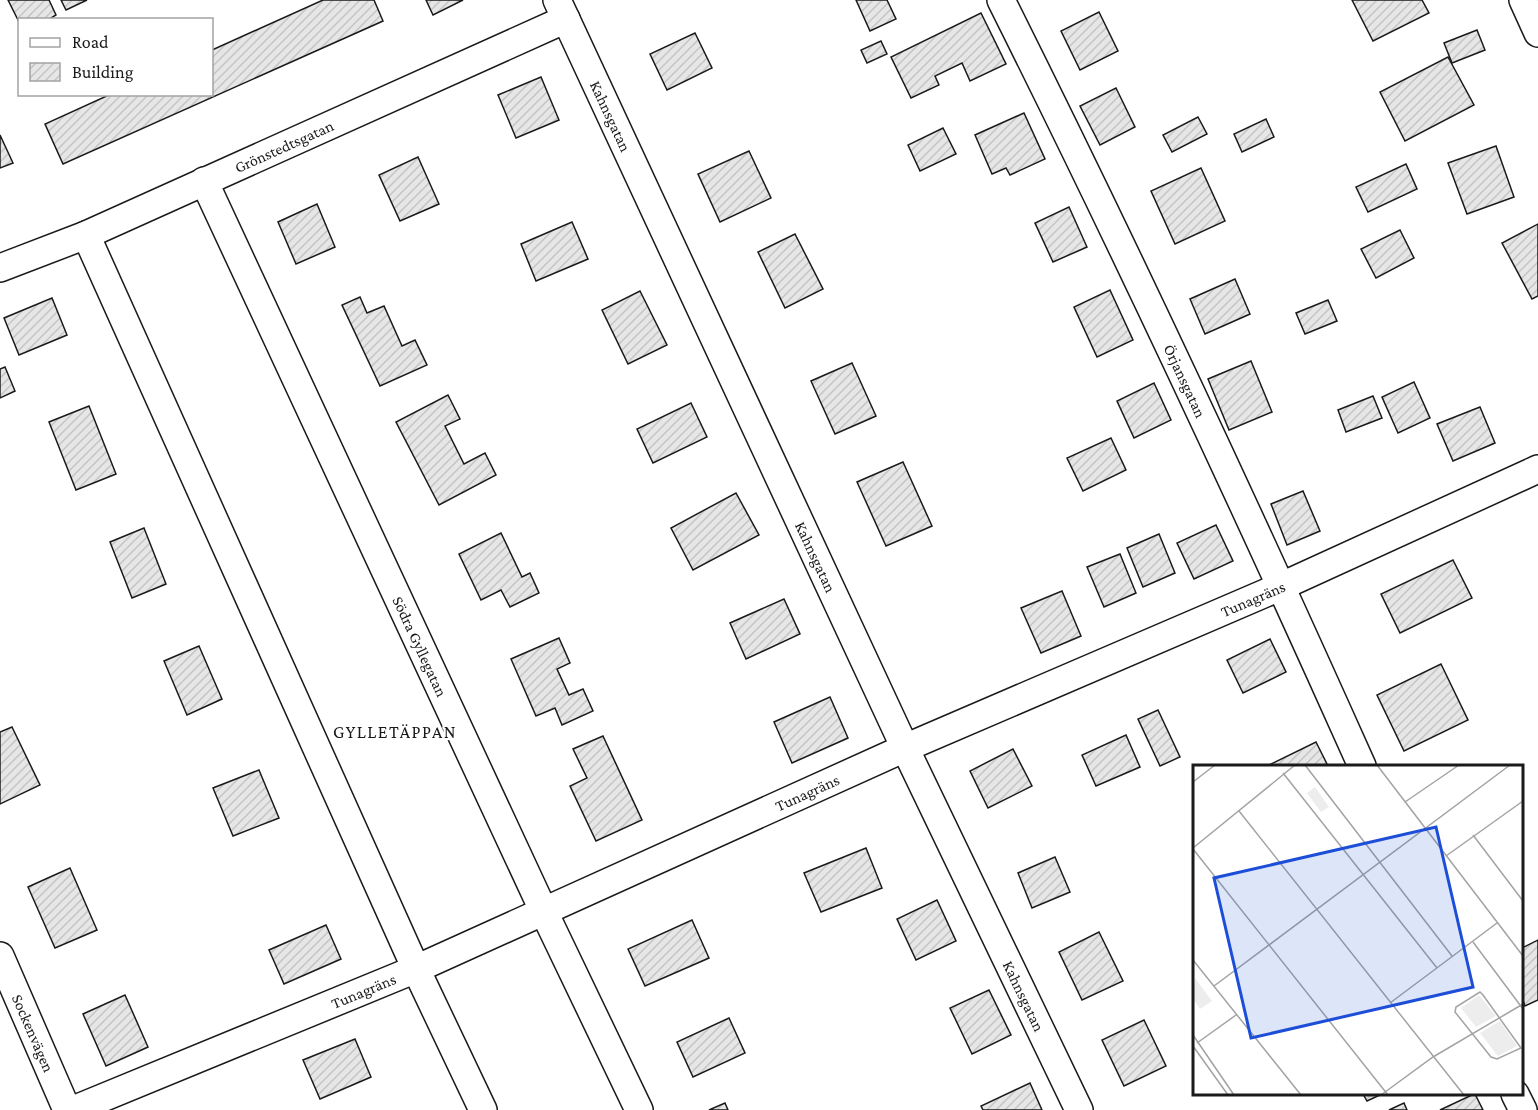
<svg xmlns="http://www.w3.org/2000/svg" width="1538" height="1110" viewBox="0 0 1538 1110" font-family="'Crimson Pro',serif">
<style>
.building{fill:url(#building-hatch);stroke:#1a1a1a;stroke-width:1.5}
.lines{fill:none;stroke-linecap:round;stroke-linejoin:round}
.street-casing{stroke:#1a1a1a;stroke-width:30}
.street{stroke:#fff;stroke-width:27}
.labels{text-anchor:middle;stroke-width:4.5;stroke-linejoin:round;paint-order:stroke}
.street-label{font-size:16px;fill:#1a1a1a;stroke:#fff}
.neighbourhood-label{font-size:18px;letter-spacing:1.5px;fill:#1a1a1a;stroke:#fff}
.inset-road{fill:none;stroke:#a3a3a3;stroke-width:1.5}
.view{fill:#1d4ed8;fill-opacity:0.15;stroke:#1d4ed8;stroke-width:3}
.inset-edge{fill:none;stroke:#1a1a1a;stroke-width:3}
</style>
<defs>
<pattern id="building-hatch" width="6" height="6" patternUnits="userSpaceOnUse" patternTransform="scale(1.5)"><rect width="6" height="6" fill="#e6e6e6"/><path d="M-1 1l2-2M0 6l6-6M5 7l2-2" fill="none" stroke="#c5c5c5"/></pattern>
</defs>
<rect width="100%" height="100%" fill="#fff"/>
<g class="building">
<path d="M8,0h41l7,15 -8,5h-28v4z"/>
<path d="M61,0h26l-21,10z"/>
<path d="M323,0h51l9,21 -320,143 -18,-40 66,-30h101v-44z"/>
<path d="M426,0h37l-30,15z"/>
<path d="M856,0h31l9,19 -26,12z"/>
<path d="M1352,0h70l7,13 -56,28z"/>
<path d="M1099,12l19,39 -38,19 -19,-39z"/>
<path d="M981,13l25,51 -36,17 -8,-18 -27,13 4,9 -28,13 -20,-41z"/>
<path d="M1477,30l8,20 -33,13 -8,-20z"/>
<path d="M695,33l17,35 -45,22 -17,-36z"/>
<path d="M881,41l6,13 -20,9 -6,-13z"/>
<path d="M1448,57l26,48 -69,36 -25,-49z"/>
<path d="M541,77l18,43 -43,18 -18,-43z"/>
<path d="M1116,88l19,39 -35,18 -20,-39z"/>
<path d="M1024,113l21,46 -35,16 -4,-7 -14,6 -17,-39z"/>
<path d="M1198,117l9,17 -35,18 -9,-17z"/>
<path d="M1266,119l8,18 -32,15 -8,-18z"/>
<path d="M943,128l13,26 -36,17 -12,-26z"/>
<path d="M0,135l13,28 -13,5z"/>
<path d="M1496,146l18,51 -47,17 -19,-51z"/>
<path d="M749,151l22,47 -51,24 -22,-48z"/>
<path d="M418,157l21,47 -39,17 -21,-46z"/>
<path d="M1406,164l11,25 -49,23 -12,-25z"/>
<path d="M1201,168l24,53 -50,23 -24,-53z"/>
<path d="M317,204l18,43 -39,17 -18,-42z"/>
<path d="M1069,207l18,40 -34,15 -18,-39z"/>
<path d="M572,222l16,37 -52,22 -15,-37z"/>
<path d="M1538,224v72l-6,3 -30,-56z"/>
<path d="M1400,230l14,28 -38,20 -15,-29z"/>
<path d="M795,234l28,55 -38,19 -27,-56z"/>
<path d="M1235,279l15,35 -45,20 -15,-35z"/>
<path d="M1110,290l23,50 -36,17 -23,-50z"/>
<path d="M640,291l27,54 -39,19 -26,-54z"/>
<path d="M360,297l7,16 17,-7 18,40 13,-6 12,25 -47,21 -38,-81z"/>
<path d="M52,298l15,37 -48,20 -15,-37z"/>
<path d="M1328,300l9,21 -32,13 -9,-21z"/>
<path d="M1251,361l21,51 -43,18 -21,-51z"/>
<path d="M852,363l24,53 -41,18 -24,-53z"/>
<path d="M5,367l10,24 -15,7v-29z"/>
<path d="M1414,382l16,36 -32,15 -16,-36z"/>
<path d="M1154,383l17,37 -37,18 -17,-37z"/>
<path d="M448,395l12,24 -15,7 19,38 21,-11 11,22 -57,30 -43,-83z"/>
<path d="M1373,396l9,22 -36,14 -8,-22z"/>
<path d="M691,403l16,34 -54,26 -16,-34z"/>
<path d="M89,406l27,68 -40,16 -27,-68z"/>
<path d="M1480,407l15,36 -42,18 -16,-37z"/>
<path d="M1111,438l15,32 -43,21 -16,-33z"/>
<path d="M903,462l29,64 -46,20 -29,-64z"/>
<path d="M1303,491l17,40 -33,14 -16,-41z"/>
<path d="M736,493l23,42 -66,35 -22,-42z"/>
<path d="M1216,525l17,36 -39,18 -17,-36z"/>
<path d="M144,528l22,56 -34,14 -22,-56z"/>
<path d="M501,533l21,44 8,-4 9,20 -29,14 -9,-17 -20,10 -22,-46z"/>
<path d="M1159,534l16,39 -32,14 -16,-39z"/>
<path d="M1120,554l16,39 -32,14 -17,-40z"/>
<path d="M1453,560l19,38 -72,35 -19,-39z"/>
<path d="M1062,591l19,45 -40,17 -20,-45z"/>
<path d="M784,599l16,35 -54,25 -16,-36z"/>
<path d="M559,638l11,25 -13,6 12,26 14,-6 10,22 -31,14 -7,-17 -19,8 -25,-57z"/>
<path d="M1270,639l16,33 -43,21 -16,-33z"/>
<path d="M199,646l23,53 -35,16 -23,-54z"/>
<path d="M1441,664l27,56 -64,31 -27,-56z"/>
<path d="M830,697l18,41 -56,25 -18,-41z"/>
<path d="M1158,710l22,47 -20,9 -22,-47z"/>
<path d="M12,727l28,58 -40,19v-72z"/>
<path d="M1126,735l14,32 -44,19 -14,-31z"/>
<path d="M603,736l39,84 -46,21 -26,-55 17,-8 -14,-29z"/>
<path d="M1316,742l12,24h-61z"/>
<path d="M1013,749l19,37 -44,22 -18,-37z"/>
<path d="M259,770l20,48 -46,18 -20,-48z"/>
<path d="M866,848l16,40 -61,24 -17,-39z"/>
<path d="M1055,857l15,35 -38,16 -14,-35z"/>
<path d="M70,868l27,62 -42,18 -27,-61z"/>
<path d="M937,900l19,41 -40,19 -19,-41z"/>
<path d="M692,920l17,38 -64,28 -17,-37z"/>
<path d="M326,925l15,34 -57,25 -15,-34z"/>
<path d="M1099,932l24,49 -41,19 -23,-48z"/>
<path d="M1538,940v60l-13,6 -3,-8v-50z"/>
<path d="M989,990l22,45 -39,19 -22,-46z"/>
<path d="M125,995l23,52 -42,19 -23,-52z"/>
<path d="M729,1018l16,35 -52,24 -16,-35z"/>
<path d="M1144,1020l22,46 -42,20 -22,-46z"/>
<path d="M355,1039l16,38 -51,22 -17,-39z"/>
<path d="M1030,1083l12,27h-59l-2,-4z"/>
<path d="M1363,1094h19l-15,7z"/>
<path d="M1475,1094l8,16h-43l34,-16z"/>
<path d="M725,1103l3,7h-19z"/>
<path d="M1404,1103l3,7h-18z"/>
</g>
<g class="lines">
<g class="street-casing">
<g id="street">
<path id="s1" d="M557,0l348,748 174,362"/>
<path id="s2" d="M1001,0c126,252 246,509 361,766"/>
<path d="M1523,0l15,33"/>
<path id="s3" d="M204,181l340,731 95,198"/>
<path d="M86,235l330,734 67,141"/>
<path id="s4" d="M0,268l86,-33 480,-216"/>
<path id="s5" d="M0,956l67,154"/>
<path d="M1515,1094l8,16"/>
<path id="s6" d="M73,1110l343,-141 489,-221 377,-162 256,-117"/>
</g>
</g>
<use href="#street" class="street"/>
</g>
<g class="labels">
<g class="street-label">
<text dy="6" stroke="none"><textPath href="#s1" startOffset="128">Kahnsgatan</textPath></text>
<text dy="6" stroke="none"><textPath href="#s4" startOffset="309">Grönstedtsgatan</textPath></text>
<text dy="6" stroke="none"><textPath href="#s2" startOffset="423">Örjansgatan</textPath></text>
<text dy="6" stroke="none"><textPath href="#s1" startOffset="614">Kahnsgatan</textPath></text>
<text dy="6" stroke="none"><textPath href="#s6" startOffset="1286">Tunagräns</textPath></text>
<text dy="6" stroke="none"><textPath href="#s3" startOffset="513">Södra Gyllegatan</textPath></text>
<text dy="6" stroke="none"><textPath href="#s6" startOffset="800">Tunagräns</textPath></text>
<text dy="6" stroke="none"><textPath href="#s6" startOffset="314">Tunagräns</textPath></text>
<text dy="6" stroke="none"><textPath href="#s1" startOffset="1100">Kahnsgatan</textPath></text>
<text dy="6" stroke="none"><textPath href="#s5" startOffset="84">Sockenvägen</textPath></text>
</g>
<g class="neighbourhood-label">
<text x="395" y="738">GYLLETÄPPAN</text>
</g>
</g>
<g transform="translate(1193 765)">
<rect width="330" height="330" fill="#fff"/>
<path d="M2,213l17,23 -12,8 -7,-10z" fill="#ededed"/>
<path d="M122,22l14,20 -8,5 -14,-19zM286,230l17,21 -20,11 -15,-19zM307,256l17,25 -19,10 -18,-23z" fill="#ededed"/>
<path class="inset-road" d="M112,0l147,191M184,0l146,191M90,8l154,195M0,17l22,-17M212,37l54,-37M46,46l225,284M280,70l50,66M0,83l102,-83M0,84l195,246M253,91l77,-55M280,177l50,67M0,195l108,135M21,221l296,-221M287,227l3,3 38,53 -24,11 -6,-2 -36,-45 1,-5zM197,238l107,-80M0,270l41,60M4,278l39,-28M0,281l35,49M188,330l52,-38 90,-53"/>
<path class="view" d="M243,62l37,160 -222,51 -37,-160z"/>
<rect width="330" height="330" class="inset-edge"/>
</g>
<rect x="18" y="18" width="195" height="78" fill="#ffffff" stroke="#a3a3a3" stroke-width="1.5"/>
<rect x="30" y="38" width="30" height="9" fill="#ffffff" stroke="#a3a3a3" stroke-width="1.5"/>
<text x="72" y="48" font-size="18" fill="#1a1a1a">Road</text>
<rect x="30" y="63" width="30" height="18" fill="url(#building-hatch)" stroke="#a3a3a3" stroke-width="1.5"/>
<text x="72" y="78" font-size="18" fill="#1a1a1a">Building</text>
</svg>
